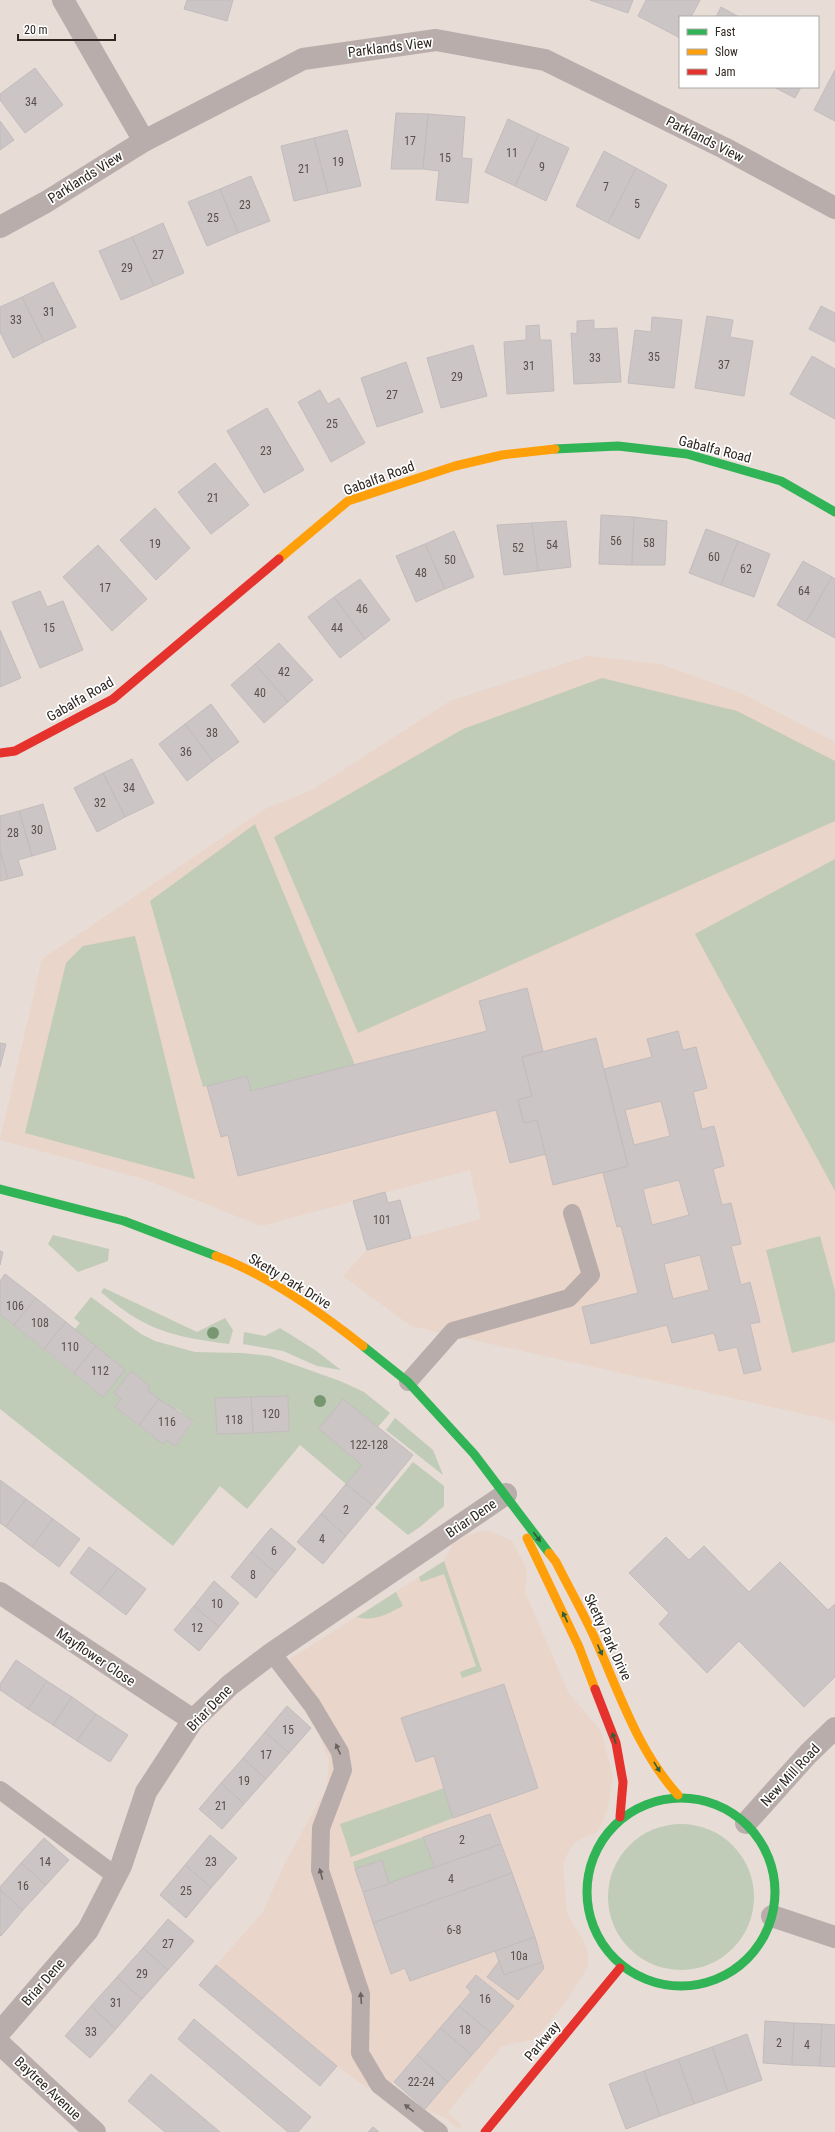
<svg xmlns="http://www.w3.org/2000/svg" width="835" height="2132" viewBox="0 0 835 2132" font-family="'Roboto Condensed',sans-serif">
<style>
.built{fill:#e9d5c9}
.green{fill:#c0ccb7;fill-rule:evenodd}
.building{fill:#ccc5c6;stroke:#c2bcbc;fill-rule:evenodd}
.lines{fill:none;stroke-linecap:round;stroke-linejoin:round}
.lane{stroke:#b8adaa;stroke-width:18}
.street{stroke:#b8adaa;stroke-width:22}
.fast{stroke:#30b455;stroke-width:9}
.slow{stroke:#ff9f0a;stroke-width:9}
.jam{stroke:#e5322d;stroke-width:9}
.tree{fill:#769771}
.oneway{fill:#2f5f36}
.oneway2{fill:#6c635f}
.labels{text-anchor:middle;stroke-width:3.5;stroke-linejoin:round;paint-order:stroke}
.number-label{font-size:12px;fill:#57504d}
.street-label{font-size:14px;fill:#2e2722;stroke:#fff}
</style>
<rect width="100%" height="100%" fill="#e7dcd6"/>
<g class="built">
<path d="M588,656l72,8 81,29 94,49v679l-424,-95 -68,-50 24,-26 114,-31 -11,-49 -209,56 -117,-47 -144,-39 42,-181 223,-150 47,-19 138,-89z"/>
<path d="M488,1530l24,11 15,28 -2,23 43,100 33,39 12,46 -6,35 -10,20 -22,10 -7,10 -5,13 4,49 16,26 5,13v14l-23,36 -30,36 -33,7 -54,66 14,14 -4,2 -14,-11 -19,-8 -31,-27 -27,6 -30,-22 -121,-101 47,-53 21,-47 43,-78 2,-26 -13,-35 -40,-58 168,-107 9,-17 16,-10z"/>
</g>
<g class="green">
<path d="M602,678l135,33 98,50v60l-477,212 -84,-196 189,-108z"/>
<path d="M255,824l100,241 -104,26 -4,-15 -44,11 -53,-186z"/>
<path d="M835,859v332l-140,-257z"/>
<path d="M135,936l60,243 -170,-46 41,-170 17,-17z"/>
<path d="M53,1235l56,14 -1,12 -30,11 -30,-28z"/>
<path d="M820,1236l15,55v51l-43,11 -26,-103z"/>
<path d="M104,1288l93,44 28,-14 8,12 -4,14c-56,-7 -85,-14 -128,-52z"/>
<path d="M91,1297l50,37 14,7 40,11 47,1 28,3 70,25 24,11 26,21 -12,14 -35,-28 -24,30 43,36 -16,19 -46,-39 -53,64 -27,-23 -47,60 -173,-137v-95l103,83 22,-27 -50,-41 5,-6 -6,-5zM131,1371l19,15 -3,4 28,21 2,-2 16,13 -18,24 -8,-6 -4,4 -48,-37 6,-8 -7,-6zM288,1396l1,35 -72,3 -2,-35z"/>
<path d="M280,1328l35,22 26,20 -24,-4 -34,-15 -40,-7 1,-12 21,4z"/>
<path d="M395,1418l38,32 10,25 -57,-45z"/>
<path d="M413,1462l31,24v20l-24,21 -12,8 -33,-27z"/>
<path d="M444,1561l38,110 -20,7 -2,-6 16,-6 -32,-92 -23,8 -2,-5z"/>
<path d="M396,1592l7,14c-16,8 -29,16 -46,11z"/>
<path d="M444,1788l9,30 -102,39 -11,-33z"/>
<circle cx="681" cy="1897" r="73"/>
<path d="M423,1837l12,31 -46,16 -7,-24 -27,9 -2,-7z"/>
</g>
<g class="building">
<path d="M187,0h46l-6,21 -43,-12z"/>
<path d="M590,0h43l-5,13z"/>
<path d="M646,0h54l-9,17h-11v21l-42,-22z"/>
<path d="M721,7l18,10h-23z"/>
<path d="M35,68l28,37 -38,28 -25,-33v-6z"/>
<path d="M835,70v51l-21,-11z"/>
<path d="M774,87h27l-6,11z"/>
<path d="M396,113l32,1 -5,55h-32z"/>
<path d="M428,114l37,3 -3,41 10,1 -4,44 -32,-3 3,-29 -16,-2z"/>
<path d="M508,119l31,15 -24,52 -30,-14z"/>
<path d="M0,121l14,19 -14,10z"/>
<path d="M347,130l14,56 -33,7 -14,-55z"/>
<path d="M539,134l30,14 -23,53 -31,-15z"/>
<path d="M314,138l14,55 -34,8 -13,-55z"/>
<path d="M604,151l32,17 -28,55 -32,-17z"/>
<path d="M636,168l31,17 -28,54 -31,-16z"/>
<path d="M251,176l19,45 -32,12 -18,-44z"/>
<path d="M220,189l18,44 -31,13 -19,-44z"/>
<path d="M163,223l21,50 -30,13 -22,-49z"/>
<path d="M132,237l22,49 -33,14 -22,-49z"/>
<path d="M53,282l23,45 -32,15 -22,-45z"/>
<path d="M22,297l22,45 -31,16 -13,-26v-25z"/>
<path d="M821,306l14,7v29l-26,-13z"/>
<path d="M707,316l26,4 -3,17 23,4 -9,55 -49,-8z"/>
<path d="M652,317l30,3 -8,68 -46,-5 7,-53 16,2z"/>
<path d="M594,320v9l23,-1 4,54 -47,2 -3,-51 6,1v-13z"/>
<path d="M539,325l1,15h11l3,51 -47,3 -3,-52 22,-2v-14z"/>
<path d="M473,345l14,51 -46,12 -14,-50z"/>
<path d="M812,356l23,13v50l-45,-25z"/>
<path d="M406,362l17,50 -46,15 -16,-49z"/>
<path d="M320,390l8,14 11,-6 26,45 -34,19 -33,-60z"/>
<path d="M267,408l37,62 -40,23 -37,-62z"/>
<path d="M215,463l34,42 -38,29 -33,-42z"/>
<path d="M155,508l35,40 -34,32 -36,-40z"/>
<path d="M601,515l33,2 -2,48 -33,-1z"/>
<path d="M634,517l33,4 -2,44h-33z"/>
<path d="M566,521l5,46 -33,4 -6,-48z"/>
<path d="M532,523l6,48 -34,4 -7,-50z"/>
<path d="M706,529l32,12 -17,44 -32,-12z"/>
<path d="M454,531l20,46 -29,12 -20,-45z"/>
<path d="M738,541l32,13 -16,43 -33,-12z"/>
<path d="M425,544l20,45 -29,13 -20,-46z"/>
<path d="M98,545l49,54 -35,32 -49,-54z"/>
<path d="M803,561l29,16 -26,45 -29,-17z"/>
<path d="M832,577l3,2v59l-29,-16z"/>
<path d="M360,579l30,41 -25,19 -31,-42z"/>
<path d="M40,591l7,16 16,-6 20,49 -43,18 -28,-66z"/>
<path d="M334,597l31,42 -25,19 -32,-41z"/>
<path d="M0,630l21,48 -21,9z"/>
<path d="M279,643l34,37 -25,22 -33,-38z"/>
<path d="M255,664l33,38 -24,21 -33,-38z"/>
<path d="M211,704l28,38 -26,19 -28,-37z"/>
<path d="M185,724l28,37 -26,20 -28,-37z"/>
<path d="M132,759l22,44 -29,14 -22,-44z"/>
<path d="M103,773l22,44 -28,15 -23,-44z"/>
<path d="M43,804l13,45 -24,7 -13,-45z"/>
<path d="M19,811l13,45 -14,4 5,15 -15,4 -8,-29v-34z"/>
<path d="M0,850l8,29 -8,2z"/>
<path d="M527,988l16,63 -21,6 10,39 -14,4 6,23 13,-3 9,34 -36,9 -14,-53 -258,66 -10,-41 -7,2 -14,-51 40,-10 4,15 236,-60 -8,-30z"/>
<path d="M678,1031l5,19 13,-3 11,41 -14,4 9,37 12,-3 10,40 -11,3 9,36 9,-2 10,41 -10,2 10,39 9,-3 10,40 -10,2 11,46 -17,4 -7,-27 -18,4 -5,-18 -42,10 -5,-18 -76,19 -9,-37 56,-14 -17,-67 -4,1 -14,-54 25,-7 -24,-97 48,-12 -5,-18zM661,1101l9,35 -36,9 -9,-35zM679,1180l10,35 -37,10 -9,-36zM700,1255l9,35 -36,9 -9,-35z"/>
<path d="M596,1038l32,128 -75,19 -16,-65 -13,3 -6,-23 14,-4 -10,-39z"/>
<path d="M0,1043l6,1 -6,23z"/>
<path d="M385,1192l3,11 12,-3 11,38 -44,12 -14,-49z"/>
<path d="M0,1251l3,1 -3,13z"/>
<path d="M5,1274l31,24 -22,27 -14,-11v-33z"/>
<path d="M36,1298l30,24 -22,27 -30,-24z"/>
<path d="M66,1322l30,24 -22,27 -30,-24z"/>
<path d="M96,1346l29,24 -22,27 -29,-24z"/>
<path d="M131,1371l19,15 -3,4 12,9 -20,26 -24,-18 6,-8 -7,-6z"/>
<path d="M288,1396l1,35 -36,2 -2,-36z"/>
<path d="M251,1397l2,36 -36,1 -2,-36z"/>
<path d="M159,1399l34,22 -18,25 -8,-6 -4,4 -24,-19z"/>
<path d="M343,1399l70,56 -41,50 -26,-21 16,-19 -43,-36z"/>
<path d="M0,1480l26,19 -20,28 -6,-4z"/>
<path d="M346,1484l26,21 -26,31 -25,-22z"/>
<path d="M26,1499l27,20 -21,28 -26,-20z"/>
<path d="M321,1514l25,22 -23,28 -26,-22z"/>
<path d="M53,1519l27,20 -21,28 -27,-20z"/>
<path d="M271,1528l25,21 -20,24 -25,-21z"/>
<path d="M666,1537l23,23 15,-14 45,46 31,-30 48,48 7,-6v73l-31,30 -65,-66 -32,32 -48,-49 10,-11 -40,-40z"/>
<path d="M89,1547l29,21 -20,26 -28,-21z"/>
<path d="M251,1552l25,21 -20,25 -25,-21z"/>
<path d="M118,1568l28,21 -20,26 -28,-21z"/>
<path d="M214,1581l25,22 -20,24 -25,-21z"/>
<path d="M194,1606l25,21 -20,24 -25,-21z"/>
<path d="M16,1660l31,21 -19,28 -28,-19v-6z"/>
<path d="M47,1681l25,16 -19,28 -25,-16z"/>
<path d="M504,1684l34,104 -85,30 -19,-62 -18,6 -15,-44z"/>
<path d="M72,1697l24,17 -19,27 -24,-16z"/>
<path d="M287,1706l24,22 -22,25 -24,-21z"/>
<path d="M96,1714l32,21 -18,27 -33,-21z"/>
<path d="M265,1732l24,21 -23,26 -23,-21z"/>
<path d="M243,1758l23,21 -22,25 -23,-21z"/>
<path d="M221,1783l23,21 -22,25 -23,-20z"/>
<path d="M490,1814l11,30 -66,24 -12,-31z"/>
<path d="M210,1835l27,23 -26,30 -26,-23z"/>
<path d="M44,1838l25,22 -23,25 -25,-22z"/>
<path d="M501,1844l11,29 -139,50 -10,-31z"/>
<path d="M382,1860l7,24 -26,8 -8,-23z"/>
<path d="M21,1863l25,22 -23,25 -23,-20v-3z"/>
<path d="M185,1865l26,23 -25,30 -26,-23z"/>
<path d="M512,1873l23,64 -125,44 -5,-13 -14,6 -18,-51z"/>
<path d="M0,1890l23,20 -22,26 -1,-1z"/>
<path d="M168,1919l26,22 -26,29 -25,-22z"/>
<path d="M535,1937l7,25 -38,13 -9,-24z"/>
<path d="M143,1948l25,22 -26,29 -25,-22z"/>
<path d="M499,1961l5,14 38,-13 2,6 -26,32 -31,-23z"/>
<path d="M216,1965l121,101 -17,20 -121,-101z"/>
<path d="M476,1975l38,31 -23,27 -32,-27 12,-14 -5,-5z"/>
<path d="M117,1977l25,22 -26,30 -25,-23z"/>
<path d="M91,2006l25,23 -26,29 -25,-22z"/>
<path d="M459,2006l32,27 -19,22 -32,-27z"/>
<path d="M194,2019l117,98 -13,15h-10l-110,-93z"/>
<path d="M765,2021l29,2 -2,42 -29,-2z"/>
<path d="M794,2023l28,1 -2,42 -28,-1z"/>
<path d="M822,2024l13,1v42l-15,-1z"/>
<path d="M440,2028l32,27 -24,27 -31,-27z"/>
<path d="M747,2034l15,46 -34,12 -16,-45z"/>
<path d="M712,2047l16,45 -34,12 -16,-45z"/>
<path d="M417,2055l31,27 -23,27 -31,-27z"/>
<path d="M678,2059l16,45 -34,12 -16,-45z"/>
<path d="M644,2071l16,45 -34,13 -17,-45z"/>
<path d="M151,2074l69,58h-55l-37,-31z"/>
<path d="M373,2127l6,5h-11z"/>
</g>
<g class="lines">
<g class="lane">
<path d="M408,1382l45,-51 116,-33 22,-23 -19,-62"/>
<path d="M272,1653l40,52 28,47 3,18 -22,58 -1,42 41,124 -1,59 19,32 60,47"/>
<path d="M0,1790l116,86"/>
</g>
<g class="street">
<path d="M63,0l81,141"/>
<path d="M0,227l46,-25 98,-61 159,-82 133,-19 109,20 179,88 111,60"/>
<path d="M0,1593l193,127"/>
<path d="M746,1823l62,-69 27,-26"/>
<path d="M772,1916l63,21"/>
<path d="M0,2032l88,-102 33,-64 25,-74 47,-72 37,-35 42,-32 234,-159"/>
<path d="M0,2044l95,88"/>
</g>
<g class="fast">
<path d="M555,449l63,-3 69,8 94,27 54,31"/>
<path d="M0,1189l124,32 92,35"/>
<path d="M363,1346l45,36 66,72 75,99"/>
<circle cx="681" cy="1892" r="94"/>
</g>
<g class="slow">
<path d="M279,559l69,-58 107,-35 47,-11 53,-6"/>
<path d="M216,1256c52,19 104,56 147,90"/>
<path d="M527,1538l52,109 16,42"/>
<path d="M549,1553l7,9c13,26 28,52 40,79 24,53 42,110 82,154"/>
</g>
<g class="jam">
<path d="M0,753l15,-2 98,-52 166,-140"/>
<path d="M595,1689l21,54 7,39 -3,35"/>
<path d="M485,2132l135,-164"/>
</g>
</g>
<g class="tree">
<circle cx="213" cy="1333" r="6"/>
<circle cx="320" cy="1401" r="6"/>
</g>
<defs><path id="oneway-solid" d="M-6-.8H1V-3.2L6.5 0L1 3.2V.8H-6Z"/></defs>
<g class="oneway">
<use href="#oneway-solid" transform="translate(537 1537) rotate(53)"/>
<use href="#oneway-solid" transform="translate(565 1617) rotate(-116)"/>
<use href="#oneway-solid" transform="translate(600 1650) rotate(66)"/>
<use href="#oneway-solid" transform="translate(614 1738) rotate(-110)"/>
<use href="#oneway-solid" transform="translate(657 1767) rotate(58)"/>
</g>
<g class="oneway2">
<use href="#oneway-solid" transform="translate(338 1749) rotate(-114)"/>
<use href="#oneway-solid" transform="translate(321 1874) rotate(-105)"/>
<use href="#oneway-solid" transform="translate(361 1998) rotate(-94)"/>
<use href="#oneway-solid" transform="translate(409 2108) rotate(-142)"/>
</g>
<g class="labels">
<g class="number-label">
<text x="31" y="106">34</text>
<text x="410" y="145">17</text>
<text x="512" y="157">11</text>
<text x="445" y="162">15</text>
<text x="338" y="166">19</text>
<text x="542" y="171">9</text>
<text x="304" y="173">21</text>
<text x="606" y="191">7</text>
<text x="637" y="208">5</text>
<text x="245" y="209">23</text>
<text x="213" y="222">25</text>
<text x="158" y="259">27</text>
<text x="127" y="272">29</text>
<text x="49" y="316">31</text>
<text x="16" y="324">33</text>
<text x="654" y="361">35</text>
<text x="595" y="362">33</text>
<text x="724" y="369">37</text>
<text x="529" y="370">31</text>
<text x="457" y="381">29</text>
<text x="392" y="399">27</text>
<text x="332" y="428">25</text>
<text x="266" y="455">23</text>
<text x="213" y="502">21</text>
<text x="616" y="545">56</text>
<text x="649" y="547">58</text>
<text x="155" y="548">19</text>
<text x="552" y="549">54</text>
<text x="518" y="552">52</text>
<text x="714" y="561">60</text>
<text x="450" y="564">50</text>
<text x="746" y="573">62</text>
<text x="421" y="577">48</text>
<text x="105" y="592">17</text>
<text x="804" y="595">64</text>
<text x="362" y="613">46</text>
<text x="49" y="632">15</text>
<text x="337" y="632">44</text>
<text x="284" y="676">42</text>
<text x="260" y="697">40</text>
<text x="212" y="737">38</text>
<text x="186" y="756">36</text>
<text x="129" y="792">34</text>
<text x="100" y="807">32</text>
<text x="37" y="834">30</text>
<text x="13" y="837">28</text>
<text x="382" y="1224">101</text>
<text x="15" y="1310">106</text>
<text x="40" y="1327">108</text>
<text x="70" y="1351">110</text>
<text x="100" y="1375">112</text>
<text x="271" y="1418">120</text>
<text x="234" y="1424">118</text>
<text x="167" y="1426">116</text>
<text x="369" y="1449">122-128</text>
<text x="346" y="1514">2</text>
<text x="322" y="1543">4</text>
<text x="274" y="1555">6</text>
<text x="253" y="1579">8</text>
<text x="217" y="1608">10</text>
<text x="197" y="1632">12</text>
<text x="288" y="1734">15</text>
<text x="266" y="1759">17</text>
<text x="244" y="1785">19</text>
<text x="221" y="1810">21</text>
<text x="462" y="1844">2</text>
<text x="45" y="1866">14</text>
<text x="211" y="1866">23</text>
<text x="451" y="1883">4</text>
<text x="23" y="1890">16</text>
<text x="186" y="1895">25</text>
<text x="454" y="1934">6-8</text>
<text x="168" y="1948">27</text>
<text x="519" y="1960">10a</text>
<text x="142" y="1978">29</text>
<text x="485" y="2003">16</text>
<text x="116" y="2007">31</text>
<text x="465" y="2034">18</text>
<text x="91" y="2036">33</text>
<text x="779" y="2047">2</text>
<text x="807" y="2049">4</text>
<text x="421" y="2086">22-24</text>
</g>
<g class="street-label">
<text transform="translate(390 47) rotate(-7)" y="5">Parklands View</text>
<text transform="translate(705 139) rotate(27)" y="5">Parklands View</text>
<text transform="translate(85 177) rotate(-32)" y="5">Parklands View</text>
<text transform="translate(715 449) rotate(14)" y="5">Gabalfa Road</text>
<text transform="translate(379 478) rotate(-20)" y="5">Gabalfa Road</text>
<text transform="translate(80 699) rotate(-30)" y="5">Gabalfa Road</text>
<text transform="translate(290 1281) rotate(31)" y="5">Sketty Park Drive</text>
<text transform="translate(471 1518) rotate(-34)" y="5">Briar Dene</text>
<text transform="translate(608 1637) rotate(65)" y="5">Sketty Park Drive</text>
<text transform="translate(96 1657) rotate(34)" y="5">Mayflower Close</text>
<text transform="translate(209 1708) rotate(-46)" y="5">Briar Dene</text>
<text transform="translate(790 1775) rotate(-47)" y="5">New Mill Road</text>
<text transform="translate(43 1982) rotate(-49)" y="5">Briar Dene</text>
<text transform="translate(542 2041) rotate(-50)" y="5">Parkway</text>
<text transform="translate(48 2088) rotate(43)" y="5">Baytree Avenue</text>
</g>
</g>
<rect x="679" y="16" width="140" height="72" fill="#ffffff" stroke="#aba9a7"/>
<rect x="687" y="29" width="20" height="6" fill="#30b455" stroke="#aba9a7"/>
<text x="715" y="36" font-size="12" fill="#2e2722">Fast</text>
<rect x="687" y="49" width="20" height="6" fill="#ff9f0a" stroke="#aba9a7"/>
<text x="715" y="56" font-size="12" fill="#2e2722">Slow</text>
<rect x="687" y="69" width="20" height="6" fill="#e5322d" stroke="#aba9a7"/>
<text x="715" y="76" font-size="12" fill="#2e2722">Jam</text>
<path d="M18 34v6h97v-6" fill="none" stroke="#2e2722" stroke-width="2"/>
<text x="24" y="34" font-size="12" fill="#2e2722" stroke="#ffffff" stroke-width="3" paint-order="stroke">20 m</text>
</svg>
